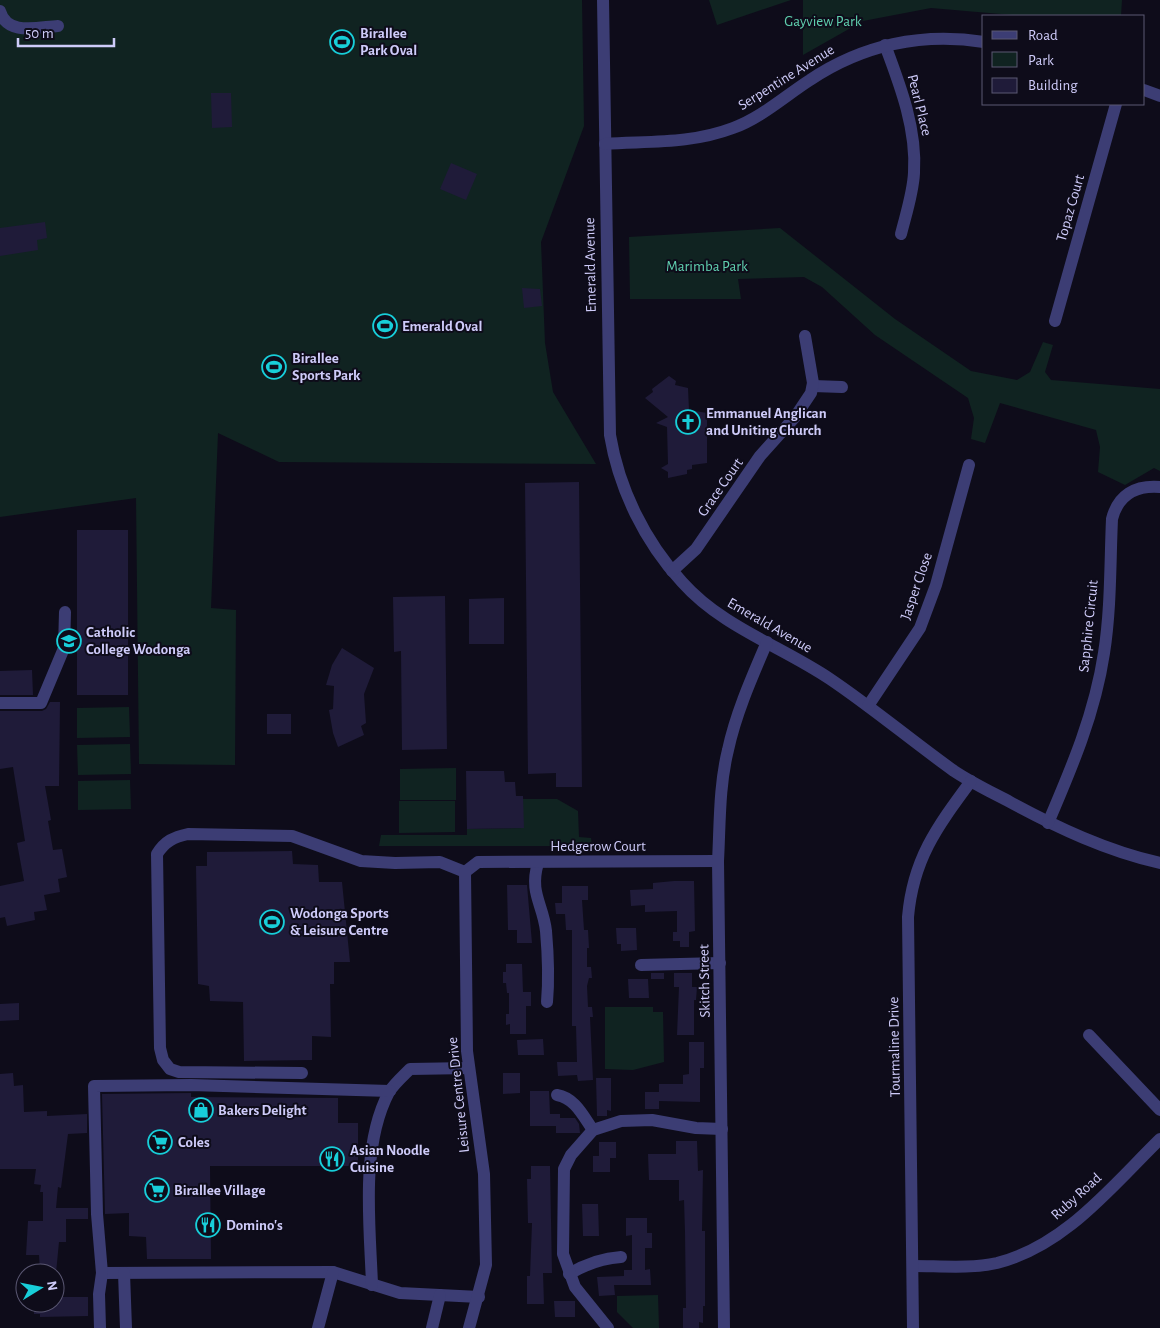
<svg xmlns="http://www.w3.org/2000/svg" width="1160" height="1328" viewBox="0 0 1160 1328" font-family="'Alegreya Sans',sans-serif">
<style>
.green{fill:#102321}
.building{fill:#1f1b39}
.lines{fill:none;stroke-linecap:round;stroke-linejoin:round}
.minor{stroke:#3c3d74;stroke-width:12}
.labels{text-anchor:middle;stroke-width:4;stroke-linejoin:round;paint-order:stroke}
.park-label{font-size:15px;fill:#60d0af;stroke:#0e0c1a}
.poi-label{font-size:15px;font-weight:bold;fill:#cecbf9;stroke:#0e0c1a;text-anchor:start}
.street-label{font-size:15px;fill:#cecbf9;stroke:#0e0c1a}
</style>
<rect width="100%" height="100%" fill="#0e0c1a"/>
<g class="green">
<path d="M0,0h582l2,126 -43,116 4,101 8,49 43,72 -317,-2 -61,-29 -7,175 25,2 -1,155 -96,-1 -3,-266 -136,19z"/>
<path d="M709,0h82l-74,25z"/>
<path d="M803,0h319l-1,16h-98l-92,-8 -68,13 -60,34z"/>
<path d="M780,228l115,91 76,52 46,9 13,-8 13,-30 10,3 -8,27 6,8 109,9v82l-6,-3 -29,17 -27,-13 2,-25 -4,-17 -96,-27 -15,40 -14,-4 3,-21 -6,-20 -93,-63 -53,-48 -18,-10 -66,2 3,20h-111l-1,-62z"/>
<path d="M129,707l1,30 -53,1v-30z"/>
<path d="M130,744l1,30 -53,1 -1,-30z"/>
<path d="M456,768v32h-56v-31z"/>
<path d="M130,780l1,29 -53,1v-29z"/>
<path d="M523,799h34l21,12 1,26 12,1 1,8h-213l2,-11h86v-6l56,-1z"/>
<path d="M399,801h56v31l-56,1z"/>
<path d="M605,1007h48v5h10l1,50 -31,8 -28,-1z"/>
<path d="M658,1295l1,33h-26l-16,-16v-16z"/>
</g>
<g class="building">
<path d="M211,93h20l1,34 -20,1z"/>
<path d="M451,163l26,11 -11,26 -26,-11z"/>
<path d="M45,222l2,16 -10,2 1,10 -38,6v-28z"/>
<path d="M522,288l18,1 2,17 -18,2z"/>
<path d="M669,376l7,5 -1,4 13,3 1,22 18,3v50l-15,2v4l-5,1v4l-19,4v-6l-7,-4 7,-4 -1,-37 -11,-4 12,-6 -23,-19 8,-6 -1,-3z"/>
<path d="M579,482l3,305h-26v-14l-28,1 -3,-291z"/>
<rect x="77" y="530" width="51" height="165"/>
<path d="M445,596l2,153 -45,1 -1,-99 -7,1 -1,-55z"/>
<path d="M504,598v46h-35v-45z"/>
<path d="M342,648l32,20 -10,26 2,29 -5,3 3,9 -26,12 -5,-14 -4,-23 4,-1 1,-23 -8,-1 6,-20z"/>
<path d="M32,670l1,25h-33v-24z"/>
<path d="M50,702h10l-1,84h-14l6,34 -3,1 5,29 9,-1 5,28 -9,2 2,13 -16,3 3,15 -13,2 1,8 -28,6 -2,-9 -5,1v-32l24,-5 -7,-38 8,-2 -12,-74 -13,2v-58h42l4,-2z"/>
<rect x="267" y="714" width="24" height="20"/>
<path d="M466,771h38l1,11h10l1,14h7l1,32 -57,1z"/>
<path d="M292,851l1,13 25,1 1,17h23l8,80h-16v22h-4l1,53 -19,-1v24l-68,1 -1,-59 -33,-1 -1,-15 -11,-2 -2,-118h11v-14z"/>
<path d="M674,881h20l1,50 -6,1v15h-9v-6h-7v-9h4v-21l-32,1v-7l-14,1 -1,-16 23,-1v-6z"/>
<path d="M507,885h20l5,58h-15v-13h-9z"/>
<path d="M562,886h26v14h-6l2,30h4l1,18h-2v19h4l1,11h-3l-2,8 1,21h4l1,10h-3l3,63 -15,1 -1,-6 -19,1 -1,-14h20l-1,-36h-4v-96h-6l-1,-16h-9l-1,-11h7z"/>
<path d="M616,928h20l1,22 -16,1v-7h-4z"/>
<path d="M506,964h16l1,28h8v14h-5v28h-16v-10l-4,1v-11h3v-21h-2l-1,-10h-3v-11h3z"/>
<rect x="651" y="973" width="13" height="6"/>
<path d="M674,973h18v14h5l-1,13h-2v35h-17l2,-48h-5z"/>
<path d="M628,979h20l1,19h-20z"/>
<path d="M19,1003v17l-19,1v-17z"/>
<path d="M543,1039l1,16h-26l-1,-15z"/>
<path d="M689,1042h15v26h-4v34l-41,-1v-17h24v-9l6,-1z"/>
<path d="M13,1073l1,13 9,-1 1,27 23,-1v5l40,-2v19l-19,1 -7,54 -3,-1 -2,21h32v11h-22v23h-7l-3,31h-16l-1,-18h-13l2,-34h15v-29h-3l1,-7 -7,-1 2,-15h-36v-95z"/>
<path d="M503,1073h17v20l-17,1z"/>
<path d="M596,1078h15v33l-4,-1v6h-10z"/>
<path d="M530,1091h19l1,23h10v4h15l4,6 1,9h-24v-7h-26z"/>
<rect x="645" y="1092" width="14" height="17"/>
<path d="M191,1093v4l147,1v25h20v43h-148l1,93h-64l-1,-22 -17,-1v-23l-24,1 -3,-120z"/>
<path d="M676,1141h21l1,30 5,-1 -1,61h3v75h-2v17l-4,-1v6h-16v-20h3l-1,-76 -1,-32 -5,1v-21h-30l-1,-26h28z"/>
<path d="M599,1142h17v16h-6v14h-17v-16h6z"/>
<path d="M531,1166h19l2,107h-9l1,31h-17v-28h3l2,-53h-4l-1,-44h4z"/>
<path d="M582,1204h16l1,32h-16z"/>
<path d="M626,1218h21v15h5v15h-7v22l5,-1 1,16h-37l1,10 -16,1 -2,-19 27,-1v-6h8v-35l-6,1z"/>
<path d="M55,1297h33v19l-48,1v-3h-6v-11h21z"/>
<path d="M554,1301h21v16h-20z"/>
</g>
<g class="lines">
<g class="minor">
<path d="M603,0l7,435c9,54 35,107 72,147 40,45 99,64 148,97 43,29 82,62 124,92 18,12 37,21 56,31 48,26 97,49 150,61"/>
<path d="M0,11c7,25 38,16 58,15"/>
<path d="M885,45c15,40 32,84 29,128 -1,20 -8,41 -13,61"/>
<path d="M1144,90l16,6"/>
<path d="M605,144c44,-3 86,0 128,-16 28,-10 52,-32 77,-48 52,-35 112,-48 174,-38"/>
<path d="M1055,321l61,-217"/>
<path d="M813,386l29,1"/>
<path d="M672,571l24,-22 64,-93 35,-39 16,-24 2,-10 -8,-47"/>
<path d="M0,703h41l23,-55 1,-36"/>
<path d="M868,706l52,-78 16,-43 33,-120"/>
<path d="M1048,823c24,-56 47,-110 56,-170 7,-44 6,-90 8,-134 6,-24 23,-34 48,-32"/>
<path d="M538,863c-9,30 5,41 8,68 2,23 3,48 1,71"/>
<path d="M641,965l79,-2"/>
<path d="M1089,1035l71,75"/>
<path d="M302,1073l-123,-1 -9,-3 -7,-9 -3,-12 -3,-194c8,-13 17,-17 31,-20l104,2 69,25 34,2 45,-1 25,10"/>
<path d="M557,1095c18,3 26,21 36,35"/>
<path d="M913,1266c27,0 57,3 84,-3 68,-17 115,-77 163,-124"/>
<path d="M102,1273l231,-1 67,21 79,4"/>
<path d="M124,1273l2,55"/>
<path d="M569,1274c17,-10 33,-16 52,-17"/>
<path d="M372,1285c-2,-60 -12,-138 17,-193 5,-8 14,-16 21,-23l59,-1"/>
<path d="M100,1328l-1,-34 3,-21 -5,-59 -3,-128 97,-1 199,6"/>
<path d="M318,1328l15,-56"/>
<path d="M432,1328l8,-33"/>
<path d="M469,1328l17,-63 -2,-91 -17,-123 -2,-179 13,-10 240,-1"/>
<path d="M608,1328l-33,-41 -12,-33 1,-85 7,-14 22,-25 28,-9 31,-1 44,8 26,1"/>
<path d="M724,1328l-6,-467c2,-37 1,-75 10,-111 8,-37 24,-73 39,-108"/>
<path d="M913,1328l-5,-411c5,-58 29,-90 63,-136"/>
</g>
</g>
<defs>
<g id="stadium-ring" transform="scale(1.25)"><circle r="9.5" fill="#0e0c1a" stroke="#18ced9" stroke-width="1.5"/><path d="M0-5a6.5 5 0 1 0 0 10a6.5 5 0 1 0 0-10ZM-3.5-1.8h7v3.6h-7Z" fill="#18ced9"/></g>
<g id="church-ring" transform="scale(1.25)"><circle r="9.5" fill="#0e0c1a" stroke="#18ced9" stroke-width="1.5"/><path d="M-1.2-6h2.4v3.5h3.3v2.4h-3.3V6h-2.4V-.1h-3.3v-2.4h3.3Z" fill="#18ced9"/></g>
<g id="school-ring" transform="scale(1.25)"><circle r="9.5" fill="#0e0c1a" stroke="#18ced9" stroke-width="1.5"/><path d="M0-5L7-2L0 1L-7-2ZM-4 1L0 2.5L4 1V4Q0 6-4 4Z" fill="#18ced9"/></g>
<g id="shop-ring" transform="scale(1.25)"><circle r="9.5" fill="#0e0c1a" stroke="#18ced9" stroke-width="1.5"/><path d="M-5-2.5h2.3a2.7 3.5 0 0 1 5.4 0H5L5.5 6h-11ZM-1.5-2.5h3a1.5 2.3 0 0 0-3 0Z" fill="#18ced9"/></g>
<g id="supermarket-ring" transform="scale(1.25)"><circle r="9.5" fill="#0e0c1a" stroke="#18ced9" stroke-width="1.5"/><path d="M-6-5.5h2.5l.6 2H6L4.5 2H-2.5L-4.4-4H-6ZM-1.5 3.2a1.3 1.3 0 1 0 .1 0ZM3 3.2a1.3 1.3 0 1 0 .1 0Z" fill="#18ced9"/></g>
<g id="restaurant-ring" transform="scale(1.25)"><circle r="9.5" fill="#0e0c1a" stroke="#18ced9" stroke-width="1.5"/><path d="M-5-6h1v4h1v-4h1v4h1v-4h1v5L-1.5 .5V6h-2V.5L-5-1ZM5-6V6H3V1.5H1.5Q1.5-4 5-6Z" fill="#18ced9"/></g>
</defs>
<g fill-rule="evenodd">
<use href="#stadium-ring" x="342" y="42"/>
<use href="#stadium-ring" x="385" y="326"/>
<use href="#stadium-ring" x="274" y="367"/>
<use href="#church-ring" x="688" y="422"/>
<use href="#school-ring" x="69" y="641"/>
<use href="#stadium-ring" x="272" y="922"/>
<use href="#shop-ring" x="201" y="1110"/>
<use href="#supermarket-ring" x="160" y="1142"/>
<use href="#restaurant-ring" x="332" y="1159"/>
<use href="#supermarket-ring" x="157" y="1190"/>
<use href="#restaurant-ring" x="208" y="1225"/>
</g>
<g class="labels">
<g class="park-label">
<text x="823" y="26">Gayview Park</text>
<text x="707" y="271">Marimba Park</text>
</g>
<g class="poi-label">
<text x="360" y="38">Birallee<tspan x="360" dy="17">Park Oval</tspan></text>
<text x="402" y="331">Emerald Oval</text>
<text x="292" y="363">Birallee<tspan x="292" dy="17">Sports Park</tspan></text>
<text x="706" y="418">Emmanuel Anglican<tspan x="706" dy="17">and Uniting Church</tspan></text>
<text x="86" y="637">Catholic<tspan x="86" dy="17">College Wodonga</tspan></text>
<text x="290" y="918">Wodonga Sports<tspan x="290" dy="17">&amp; Leisure Centre</tspan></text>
<text x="218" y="1115">Bakers Delight</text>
<text x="178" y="1147">Coles</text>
<text x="350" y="1155">Asian Noodle<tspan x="350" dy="17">Cuisine</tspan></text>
<text x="174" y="1195">Birallee Village</text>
<text x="226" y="1230">Domino's</text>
</g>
<g class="street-label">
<text transform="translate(786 77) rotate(-32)" y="5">Serpentine Avenue</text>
<text transform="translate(920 105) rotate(76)" y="5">Pearl Place</text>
<text transform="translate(1070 208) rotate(-74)" y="5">Topaz Court</text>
<text transform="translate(590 265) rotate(-91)" y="5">Emerald Avenue</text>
<text transform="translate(720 487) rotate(-55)" y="5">Grace Court</text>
<text transform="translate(916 586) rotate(-71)" y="5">Jasper Close</text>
<text transform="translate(770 625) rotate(30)" y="5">Emerald Avenue</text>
<text transform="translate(1088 626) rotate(-84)" y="5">Sapphire Circuit</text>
<text x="598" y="851">Hedgerow Court</text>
<text transform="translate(704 981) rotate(-91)" y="5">Skitch Street</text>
<text transform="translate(894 1047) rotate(-91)" y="5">Tourmaline Drive</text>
<text transform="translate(458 1095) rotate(-96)" y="5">Leisure Centre Drive</text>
<text transform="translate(1076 1196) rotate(-42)" y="5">Ruby Road</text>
</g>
</g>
<rect x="982" y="15" width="162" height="90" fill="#0e0c1a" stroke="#5b5873"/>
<rect x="992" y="31" width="25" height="8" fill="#3c3d74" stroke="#5b5873"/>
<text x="1028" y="40" font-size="15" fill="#cecbf9">Road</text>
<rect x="992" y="52" width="25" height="15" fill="#102321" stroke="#5b5873"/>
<text x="1028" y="65" font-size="15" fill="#cecbf9">Park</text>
<rect x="992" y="78" width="25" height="15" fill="#1f1b39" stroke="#5b5873"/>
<text x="1028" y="90" font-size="15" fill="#cecbf9">Building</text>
<g transform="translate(40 1288) rotate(80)"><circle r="24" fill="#0e0c1a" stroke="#5b5873"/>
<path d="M0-4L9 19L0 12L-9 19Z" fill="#18ced9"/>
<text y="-8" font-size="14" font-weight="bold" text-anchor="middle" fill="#cecbf9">N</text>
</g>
<path d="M18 38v8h96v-8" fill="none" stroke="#cecbf9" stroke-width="2.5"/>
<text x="25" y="38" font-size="15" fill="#cecbf9" stroke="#0e0c1a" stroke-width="4" paint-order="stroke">50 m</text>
</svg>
